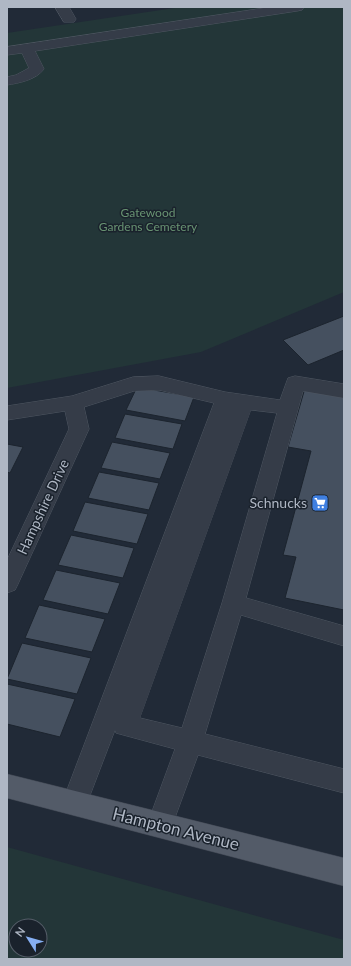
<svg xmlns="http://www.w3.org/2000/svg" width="351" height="966" viewBox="0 0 351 966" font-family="Lato,sans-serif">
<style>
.green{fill:#233638;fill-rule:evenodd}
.building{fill:#45505f;stroke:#1c242e}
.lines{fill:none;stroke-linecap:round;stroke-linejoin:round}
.minor-casing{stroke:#4f5762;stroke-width:1}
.major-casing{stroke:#3e4551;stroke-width:1}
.minor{fill:#353c48;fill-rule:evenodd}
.major{fill:#535b68;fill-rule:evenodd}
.labels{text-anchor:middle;stroke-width:3;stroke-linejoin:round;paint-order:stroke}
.far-park-label{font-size:12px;fill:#689372;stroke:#1a222c}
.poi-label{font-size:14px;fill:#afb7c4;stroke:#1a222c;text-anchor:end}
.street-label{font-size:14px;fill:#afb7c4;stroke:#1a222c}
.near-street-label{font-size:17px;fill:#afb7c4;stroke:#1a222c}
</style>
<rect width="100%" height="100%" fill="#212a37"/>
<g class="green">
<path d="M181,7h163v285l-143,60 -194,36v-355z"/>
<path d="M7,847l337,93v19h-337zM16,926h24v24h-24z"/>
</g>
<g class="building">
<path d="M344,316v34l-36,15 -25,-25z"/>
<path d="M137,387l57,10 -9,24 -59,-11z"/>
<path d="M305,388l39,7v215l-59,-12 11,-41 -13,-2 28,-104 -23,-4z"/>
<path d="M125,414l57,10 -9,25 -58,-11z"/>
<path d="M112,442l58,11 -10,26 -59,-11z"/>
<path d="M7,444l16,3 -13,26 -3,-1z"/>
<path d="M99,472l60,11 -10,27 -61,-12z"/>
<path d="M85,502l63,12 -11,30 -64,-13z"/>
<path d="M71,535l63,13 -11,30 -65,-13z"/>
<path d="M56,570l64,13 -12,31 -65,-14z"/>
<path d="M39,605l66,14 -13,33 -67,-14z"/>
<path d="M22,643l69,15 -14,36 -70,-15z"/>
<path d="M7,684l68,15 -15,38 -53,-13z"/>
</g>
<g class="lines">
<g class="minor-casing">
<g id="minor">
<path d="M55,7h14l7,12 -2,3h-10z"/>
<path d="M271,7h33l-2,3 -5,1 -262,40 9,18c-8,11 -25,14 -37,16v-8l9,-2 13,-7 -7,-15 -15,2v-8z"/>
<path d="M159,376l66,16 55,8 8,-22 7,-2 49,8v14l-41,-7 -57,207 98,28v20l-103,-31 -36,119 139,35v24l-146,-38 -29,79 -9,3 -9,-3 -4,-9 28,-76 -59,-16 -1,-3 -31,81 -9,4 -9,-4 -4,-8 152,-400 -55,-13 -25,1 -50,16 5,22 -71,155 -3,6 -8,3v-33l62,-131 -4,-18 -58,9v-14l65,-10 61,-19zM251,410l26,3 -55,190 -40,125 -42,-10z"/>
</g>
</g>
<g class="major-casing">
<path id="major" d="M7,774l337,84v28l-337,-88z"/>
</g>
<use href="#minor" class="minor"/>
<use href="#major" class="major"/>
</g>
<defs>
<g id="supermarket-square" transform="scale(0.9)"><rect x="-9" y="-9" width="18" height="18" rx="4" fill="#3f7fe0" stroke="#1a222c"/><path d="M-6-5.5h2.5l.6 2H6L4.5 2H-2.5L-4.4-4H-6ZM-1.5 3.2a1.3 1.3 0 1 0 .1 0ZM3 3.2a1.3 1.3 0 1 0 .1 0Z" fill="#fff"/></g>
</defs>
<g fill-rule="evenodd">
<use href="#supermarket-square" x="320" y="503"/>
</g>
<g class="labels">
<g class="far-park-label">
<text x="148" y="217">Gatewood<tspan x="148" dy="14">Gardens Cemetery</tspan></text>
</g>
<g class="poi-label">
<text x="307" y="508">Schnucks</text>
</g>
<g class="street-label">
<text transform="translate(43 507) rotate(-65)" y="5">Hampshire Drive</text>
</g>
<g class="near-street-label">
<text transform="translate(176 829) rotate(14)" y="6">Hampton Avenue</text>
</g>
</g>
<rect width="351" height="966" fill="none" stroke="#afb7c4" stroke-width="16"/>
<g transform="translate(28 938) rotate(307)"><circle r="19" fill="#1a222c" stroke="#565e69"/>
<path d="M0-3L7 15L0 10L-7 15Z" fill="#86aff3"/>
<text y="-6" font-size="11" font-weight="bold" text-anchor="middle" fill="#afb7c4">N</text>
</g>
</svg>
